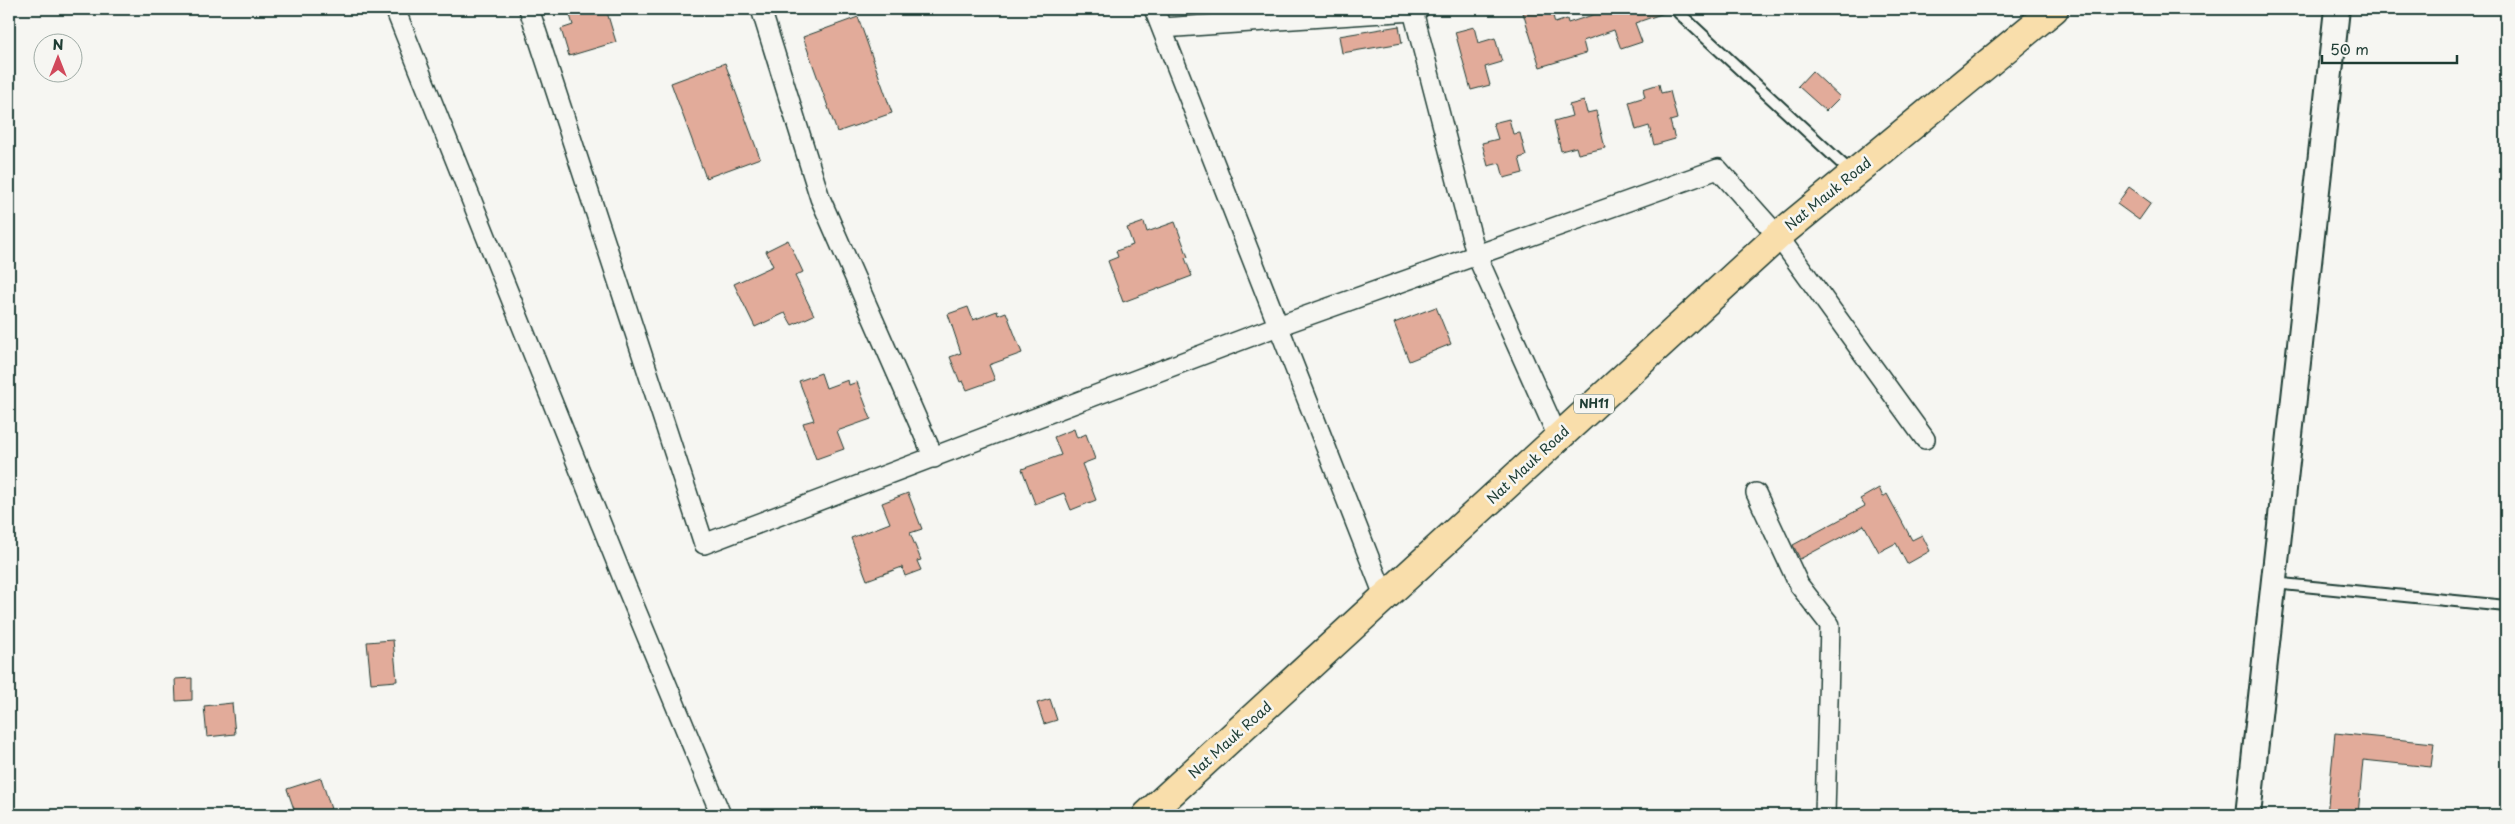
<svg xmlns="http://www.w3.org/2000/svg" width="2515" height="824" viewBox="0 0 2515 824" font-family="'Playpen Sans',sans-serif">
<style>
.building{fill:#e2ab9a;stroke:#1f3d34}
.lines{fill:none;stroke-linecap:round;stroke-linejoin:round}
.service-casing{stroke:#1f3d34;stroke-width:14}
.minor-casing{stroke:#1f3d34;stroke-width:22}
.tertiary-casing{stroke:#1f3d34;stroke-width:28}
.trunk-casing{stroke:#1f3d34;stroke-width:31}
.service{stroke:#f6f6f2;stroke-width:10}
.minor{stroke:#f6f6f2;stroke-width:19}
.tertiary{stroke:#f6f6f2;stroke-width:24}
.trunk{stroke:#f9deab;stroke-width:28}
.labels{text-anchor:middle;stroke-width:5;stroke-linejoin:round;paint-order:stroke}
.shield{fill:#f6f6f2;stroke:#60746d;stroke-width:1}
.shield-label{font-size:12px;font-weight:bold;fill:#1f3d34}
.street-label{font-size:14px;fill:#1f3d34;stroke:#f6f6f2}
</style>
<rect width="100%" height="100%" fill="#f6f6f2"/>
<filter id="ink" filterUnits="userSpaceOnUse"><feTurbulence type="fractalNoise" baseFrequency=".02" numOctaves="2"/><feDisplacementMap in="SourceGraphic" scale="10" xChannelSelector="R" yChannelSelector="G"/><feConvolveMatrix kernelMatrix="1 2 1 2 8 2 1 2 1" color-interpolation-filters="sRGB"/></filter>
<g filter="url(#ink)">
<g class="building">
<path d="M580,9h26l10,33 -47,14 -8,-27 12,-4 -4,-13z"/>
<path d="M1536,9h15l4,14 12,-4 1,4 43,-14h58l1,2 -35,12 7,19 -21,7 -7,-19 -31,11 3,12 -46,14 -17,-54z"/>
<path d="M858,17l34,96 -55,19 -34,-95z"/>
<path d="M1399,26l3,17 -60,10 -3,-17z"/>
<path d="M1474,27l4,16 17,-5 7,24 -17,5 5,18 -19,5 -16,-58z"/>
<path d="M725,63l35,95 -54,20 -35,-95z"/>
<path d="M1812,71l28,26 -14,14 -28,-25z"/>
<path d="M1659,84l2,9 9,-2 7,28 -7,2 5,18 -21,6 -5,-19 -13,4 -7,-28 16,-5 -2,-8z"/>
<path d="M1584,101l3,12 9,-2 9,37 -27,6 -2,-7 -15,4 -7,-30 18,-5 -3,-11z"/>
<path d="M1509,119l4,15 7,-1 6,23 -7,2 4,15 -19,5 -4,-15 -12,3 -6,-23 16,-4 -5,-16z"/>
<path d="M2129,187l22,16 -12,17 -22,-16z"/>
<path d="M1144,222l3,10 28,-10 13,35 -3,1 7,18 -69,26 -15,-41 10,-4 -2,-6 17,-6 -6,-17z"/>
<path d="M788,240l15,32 -8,4 19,39 -22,10 -7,-12 -30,14 -21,-43 39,-18 -7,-15z"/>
<path d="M968,307l5,13 24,-9 1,4 8,-3 16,41 -33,12 6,15 -28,10 -4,-9 -3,1 -10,-25 11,-4 -13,-39z"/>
<path d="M1436,307l15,37 -42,17 -15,-38z"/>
<path d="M821,373l5,15 22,-8 1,5 8,-3 14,37 -34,12 7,18 -28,10 -13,-36 11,-3 -15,-39z"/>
<path d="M1074,429l3,9 9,-4 9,25 -13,5 14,36 -25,10 -7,-17 -29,11 -13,-35 39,-14 -7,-18z"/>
<path d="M1879,488l4,9 4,-3 25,46 10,-5 8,16 -23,13 -11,-21 -17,9 -15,-27 -64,34 -7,-14 72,-39 -5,-7z"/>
<path d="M908,493l14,36 -12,4 11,27 -4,1 4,9 -16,6 -3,-9 -35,13 -16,-42 39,-15 -8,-20z"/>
<path d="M393,640l4,41 -26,2 -4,-41z"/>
<path d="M192,678v22l-16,1 -1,-22z"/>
<path d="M1050,699l7,21 -13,4 -7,-21z"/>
<path d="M232,703l3,31 -28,3 -3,-31z"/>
<path d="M2335,733l99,10 -3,24 -68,-7 -5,55h-31z"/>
<path d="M321,778l10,31 -18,6h-17l-9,-26z"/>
</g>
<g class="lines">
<g class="service-casing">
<g id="service">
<path d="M1677,9l2,4 173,160"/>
<path d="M2273,583l233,23"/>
</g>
</g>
<g class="minor-casing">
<g id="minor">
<path d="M395,9l231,577 95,229"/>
<path d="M529,9l175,535 574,-218 440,-157 60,67 147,203"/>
<path d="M761,9l59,189 114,260"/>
<path d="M1154,9l231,589"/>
<path d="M1413,11l63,243 82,183"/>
<path d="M1162,28l251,-17 6,-2"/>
<path d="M1756,493l43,92 31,40 -5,190"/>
</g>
</g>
<g class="tertiary-casing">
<path id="tertiary" d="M2248,815l89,-806"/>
</g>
<g class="trunk-casing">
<path id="trunk" d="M1147,815l631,-579 276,-227"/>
</g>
<use href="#service" class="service"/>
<use href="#minor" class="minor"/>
<use href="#tertiary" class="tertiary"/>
<use href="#trunk" class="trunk"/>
</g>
</g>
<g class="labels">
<rect class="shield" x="1574" y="394.5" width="40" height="19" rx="4"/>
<g class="shield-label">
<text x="1594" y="408">NH11</text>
</g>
<g class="street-label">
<text transform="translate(1828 194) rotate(-39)" y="5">Nat Mauk Road</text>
<text transform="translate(1528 465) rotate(-43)" y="5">Nat Mauk Road</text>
<text transform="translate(1230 740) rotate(-42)" y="5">Nat Mauk Road</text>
</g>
</g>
<rect width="2515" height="824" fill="none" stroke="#f6f6f2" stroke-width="30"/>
<rect x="15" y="15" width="2485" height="794" fill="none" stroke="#1f3d34" stroke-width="2" filter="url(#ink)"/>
<g transform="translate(58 58)"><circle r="24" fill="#f6f6f2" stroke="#a0aca6"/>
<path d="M0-4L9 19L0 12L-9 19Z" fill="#d1495b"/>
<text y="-8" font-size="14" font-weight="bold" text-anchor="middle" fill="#1f3d34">N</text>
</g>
<path d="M2322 55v8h135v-8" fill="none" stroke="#1f3d34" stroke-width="2.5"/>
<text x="2330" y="55" font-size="15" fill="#1f3d34" stroke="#f6f6f2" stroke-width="4" paint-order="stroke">50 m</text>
</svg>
